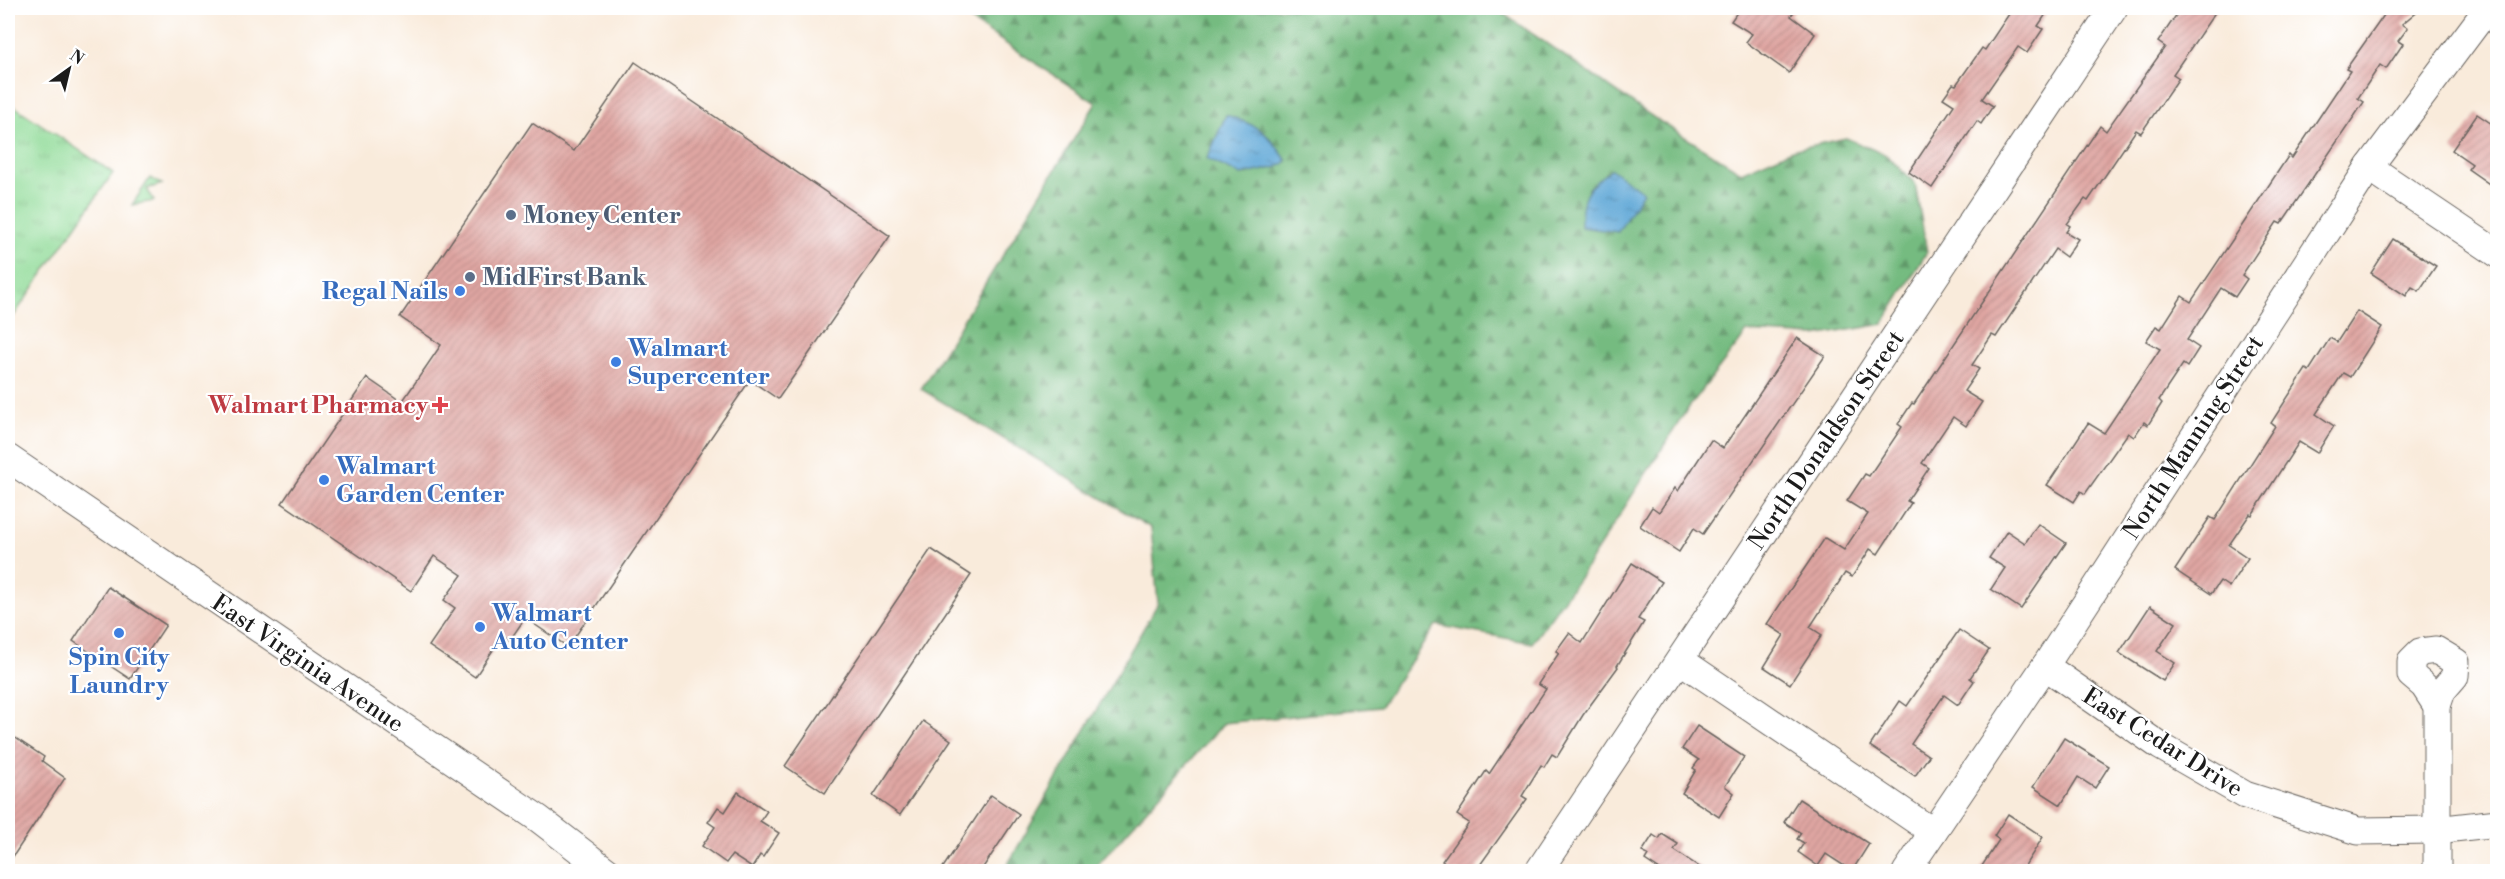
<svg xmlns="http://www.w3.org/2000/svg" width="2505" height="879" viewBox="0 0 2505 879" font-family="'Libre Bodoni',serif">
<style>
.grass{fill:url(#grass-tufts);stroke:#567c5a;stroke-width:1.5}
.forest{fill:url(#forest-firs);stroke:#486c4e;stroke-width:1.5}
.water{fill:url(#water-ripples);stroke:#3e627a;stroke-width:1.5}
.building{fill:url(#building-hatch)}
.lines{fill:none;stroke-linecap:round;stroke-linejoin:round}
.minor-casing{stroke:#69645f;stroke-width:29}
.minor{stroke:#fff;stroke-width:27}
.service-dot{fill:#5c6f8a;stroke:#fff;stroke-width:2}
.shop-dot{fill:#3f7fe0;stroke:#fff;stroke-width:2}
.health-dot{fill:#e0444e;stroke:#fff;stroke-width:2}
.labels{text-anchor:middle;stroke-width:4.5;stroke-linejoin:round;paint-order:stroke}
.service-label{font-size:24px;font-weight:bold;fill:#4e5e75;stroke:#fff;text-anchor:start}
.shop-label{font-size:24px;font-weight:bold;fill:#366cbe;stroke:#fff;text-anchor:start}
.health-label{font-size:24px;font-weight:bold;fill:#be3a42;stroke:#fff;text-anchor:end}
.street-label{font-size:24px;fill:#1c1c1c;stroke:#fff}
</style>
<defs>
<pattern id="grass-tufts" width="24" height="20" patternUnits="userSpaceOnUse" patternTransform="scale(1.5)"><rect width="24" height="20" fill="#90db98"/><path d="M3 7l-1-3M5 7V3M7 7l1-3M15 17l-1-3M17 17v-4M19 17l1-3" fill="none" stroke="#7cbb82"/></pattern>
<pattern id="forest-firs" width="22" height="20" patternUnits="userSpaceOnUse" patternTransform="scale(1.5)"><rect width="22" height="20" fill="#74bb80"/><path d="M5 1l3.5 6h-7zM16 11l3.5 6h-7z" fill="#5e9768"/></pattern>
<pattern id="water-ripples" width="26" height="14" patternUnits="userSpaceOnUse" patternTransform="scale(1.5)"><rect width="26" height="14" fill="#60a8d7"/><path d="M2 4q2-2 4 0t4 0M15 11q2-2 4 0t4 0" fill="none" stroke="#4e88ae"/></pattern>
<pattern id="building-hatch" width="6" height="6" patternUnits="userSpaceOnUse" patternTransform="scale(1.5)"><rect width="6" height="6" fill="#dfa6a2"/><path d="M-1 1l2-2M0 6l6-6M5 7l2-2" fill="none" stroke="#bf8e8b"/></pattern>
</defs>
<rect width="100%" height="100%" fill="#fff"/>
<filter id="ink" filterUnits="userSpaceOnUse"><feTurbulence type="fractalNoise" baseFrequency=".0167" numOctaves="2"/><feDisplacementMap in="SourceGraphic" scale="12" xChannelSelector="R" yChannelSelector="G"/><feConvolveMatrix kernelMatrix="1 2 1 2 8 2 1 2 1" color-interpolation-filters="sRGB"/></filter>
<filter id="wash" filterUnits="userSpaceOnUse"><feTurbulence type="fractalNoise" baseFrequency=".008" numOctaves="4" result="noise"/><feDisplacementMap in="SourceGraphic" scale="24" xChannelSelector="R" yChannelSelector="G"/><feGaussianBlur stdDeviation="1.35" result="paint"/><feColorMatrix in="noise" values="0 0 0 0 0 0 0 0 0 0 0 0 0 0 0 0 0 1.4 0 .05"/><feComposite in="paint" operator="in"/></filter>
<g filter="url(#wash)">
<rect width="100%" height="100%" fill="#f9ebdb"/>
<g class="grass">
<path d="M8,102l105,71 -105,151z"/>
<path d="M150,178l12,6 -15,5 7,12 -22,4z"/>
</g>
<path class="forest" d="M952,8h543l161,111 85,53 51,-22 54,-12 40,17 29,28 12,69 -44,72 -68,12 -68,-4 -61,79 -104,163 -50,69 -96,-18 -56,82 -156,16 -132,148h-88l154,-268 -7,-75 -230,-139 175,-286z"/>
<g class="water">
<path d="M1226,115c33,11 41,16 61,46l-9,6 -37,8 -34,-16z"/>
<path d="M1611,169l32,23 -25,40 -37,-5c1,-34 3,-36 30,-58z"/>
</g>
<g id="blocks">
<g class="building">
<path d="M1740,8h56l-5,8 24,18 -26,39 -43,-31 6,-8 -21,-13z"/>
<path d="M2013,8h37l-12,18 5,3 -16,24 -9,-6 -36,52 11,7 -12,18 -4,-3 -45,67 -23,-16 45,-67 -11,-7 10,-14 3,1 26,-37 3,2z"/>
<path d="M2181,8h37l-45,66 6,4 -38,55 -5,-3 -48,71 -3,-2 -18,25 3,2 -4,6 12,7 -12,18 -11,-8 -59,88 -4,-2 -20,30 7,4 -15,22 18,11 -16,24 -13,-9 -31,46 7,5 -22,33 4,2 -33,51 -8,-5 -18,28 -7,-4 -35,54 12,8 -32,49 -26,-17 20,-32 -17,-11 58,-86 19,12 24,-36 -21,-13 18,-27 4,2 33,-49 -4,-3 14,-21 2,1 186,-278 6,5 59,-84 -7,-5z"/>
<path d="M2389,8h32l-19,16 6,4 -10,13 5,3 -17,25 -6,-4 -22,33 6,4 -83,122 -4,-2 -35,53 5,4 -12,18 -14,-9 -34,52 12,8 -12,19 -4,-3 -24,36 3,3 -14,22 -4,-3 -10,15 -6,-4 -43,61 -4,-3 -7,11 -27,-17 41,-62 16,10 56,-84 -14,-8 10,-15 5,3 21,-33 9,6 98,-147 3,3 58,-87 -4,-2z"/>
<path d="M635,62l255,174 -112,163 -28,-19 -182,267 -43,-29 -15,22 -7,-5 -28,42 -46,-31 26,-38 -11,-8 18,-25 -28,-19 -23,35 -129,-88 85,-125 35,24 39,-57 -41,-28 132,-194 42,28z"/>
<path d="M2477,114l21,14v62l-30,-21 4,-5 -20,-14z"/>
<path d="M2393,239l43,27 -17,25 -7,-4 -6,9 -35,-23z"/>
<path d="M2357,311l25,16 -32,50 -7,-4 -27,41 18,12 -17,27 -18,-11 -47,73 -2,-1 -21,31 19,13 -19,29 -9,-6 -9,13 -36,-24 35,-53 5,3 60,-94 -4,-3 35,-54 3,2 21,-33 7,4z"/>
<path d="M1797,338l28,18 -122,178 -9,-6 -15,24 -39,-26 12,-19 7,5 16,-24 3,3 33,-51 12,8z"/>
<path d="M2038,524l28,19 -45,66 -30,-20 14,-21 -16,-10 18,-27 18,12z"/>
<path d="M931,549l40,26 -146,218 -40,-27z"/>
<path d="M1632,563l30,19 -24,37 6,3 -27,44 1,1 -35,48 -26,42 -5,-3 -8,13 -3,-2 -19,31 5,3 -52,73h-30l4,-6 -7,-5 27,-38 -12,-8 29,-44 3,3 57,-85 -8,-5 21,-31 -3,-2 13,-18 13,10z"/>
<path d="M108,587l58,38 -36,54 -57,-38z"/>
<path d="M2150,606l26,17 -19,28 18,12 -12,18 -44,-28z"/>
<path d="M1959,630l30,20 -19,28 4,3 -16,24 -14,-10 -33,49 18,12 -14,20 -45,-30 30,-45 7,5z"/>
<path d="M923,721l28,19 -51,75 -27,-19z"/>
<path d="M1697,726l47,31 -19,29 9,7 -15,24 -37,-24 14,-23 -3,-2 6,-8 -17,-11z"/>
<path d="M8,733l36,24 -2,4 23,17 -57,86z"/>
<path d="M2064,738l45,28 -14,22 -17,-11 -17,28 -28,-18z"/>
<path d="M738,792l29,19 -7,10 19,12 -16,24 -3,-2 -8,13 -20,-13 -6,8 -24,-17 13,-19 -7,-5 10,-15 7,5z"/>
<path d="M991,795l28,19 -39,58h-40z"/>
<path d="M1799,799l70,45 -17,27 -26,-17 -8,12 -20,-14 6,-9 -7,-4 4,-6 -17,-11z"/>
<path d="M2008,814l35,23 -22,35h-43l21,-32 -5,-4z"/>
<path d="M1662,834l16,10 -4,6 33,22h-44l-18,-12 3,-5 -6,-3 11,-17 6,4z"/>
</g>
</g>
</g>
<g filter="url(#ink)">
<use href="#blocks" fill-opacity="0" stroke="#69645f" stroke-width="1.5"/>
<g class="lines">
<g class="minor-casing">
<g id="minor">
<path d="M2369,167l129,87"/>
<path d="M8,458l531,361 69,53"/>
<path d="M2436,650l20,12 -1,14 -13,15 -5,15 -13,-20 -13,-11v-14l9,-9z"/>
<path d="M1680,660l253,172"/>
<path d="M2045,666l115,80 85,49 113,36 78,-1 62,-7"/>
<path d="M1538,872l576,-864"/>
<path d="M1906,872l139,-206 324,-499 119,-159"/>
<path d="M2437,872v-166"/>
</g>
</g>
<use href="#minor" class="minor"/>
</g>
</g>
<g class="service-dot">
<circle cx="511" cy="215" r="6"/>
<circle cx="470" cy="277" r="6"/>
</g>
<g class="shop-dot">
<circle cx="460" cy="291" r="6"/>
<circle cx="616" cy="362" r="6"/>
<circle cx="324" cy="480" r="6"/>
<circle cx="480" cy="627" r="6"/>
<circle cx="119" cy="633" r="6"/>
</g>
<path class="health-dot" d="M437 396h6v6h6v6h-6v6h-6v-6h-6v-6h6z"/>
<g class="labels">
<g class="service-label">
<text x="523" y="223">Money Center</text>
<text x="482" y="285">MidFirst Bank</text>
</g>
<g class="shop-label">
<text x="448" y="299" text-anchor="end">Regal Nails</text>
<text x="628" y="356">Walmart<tspan x="628" dy="28">Supercenter</tspan></text>
<text x="336" y="474">Walmart<tspan x="336" dy="28">Garden Center</tspan></text>
<text x="492" y="621">Walmart<tspan x="492" dy="28">Auto Center</tspan></text>
<text x="119" y="665" text-anchor="middle">Spin City<tspan x="119" dy="28">Laundry</tspan></text>
</g>
<g class="health-label">
<text x="428" y="413">Walmart Pharmacy</text>
</g>
<g class="street-label">
<text transform="translate(2193 437) rotate(-57)" y="8">North Manning Street</text>
<text transform="translate(1826 440) rotate(-56)" y="8">North Donaldson Street</text>
<text transform="translate(308 663) rotate(34)" y="8">East Virginia Avenue</text>
<text transform="translate(2163 742) rotate(32)" y="8">East Cedar Drive</text>
</g>
</g>
<rect width="2505" height="879" fill="none" stroke="#fff" stroke-width="30"/>
<g transform="translate(69 69) rotate(34)" stroke="#ffffff" stroke-width="4.5" paint-order="stroke">
<path d="M0-4.5L10 22L0 15L-10 22Z" fill="#1c1c1c"/>
<text y="-9" font-size="16" font-weight="bold" text-anchor="middle" fill="#1c1c1c">N</text>
</g>
</svg>
